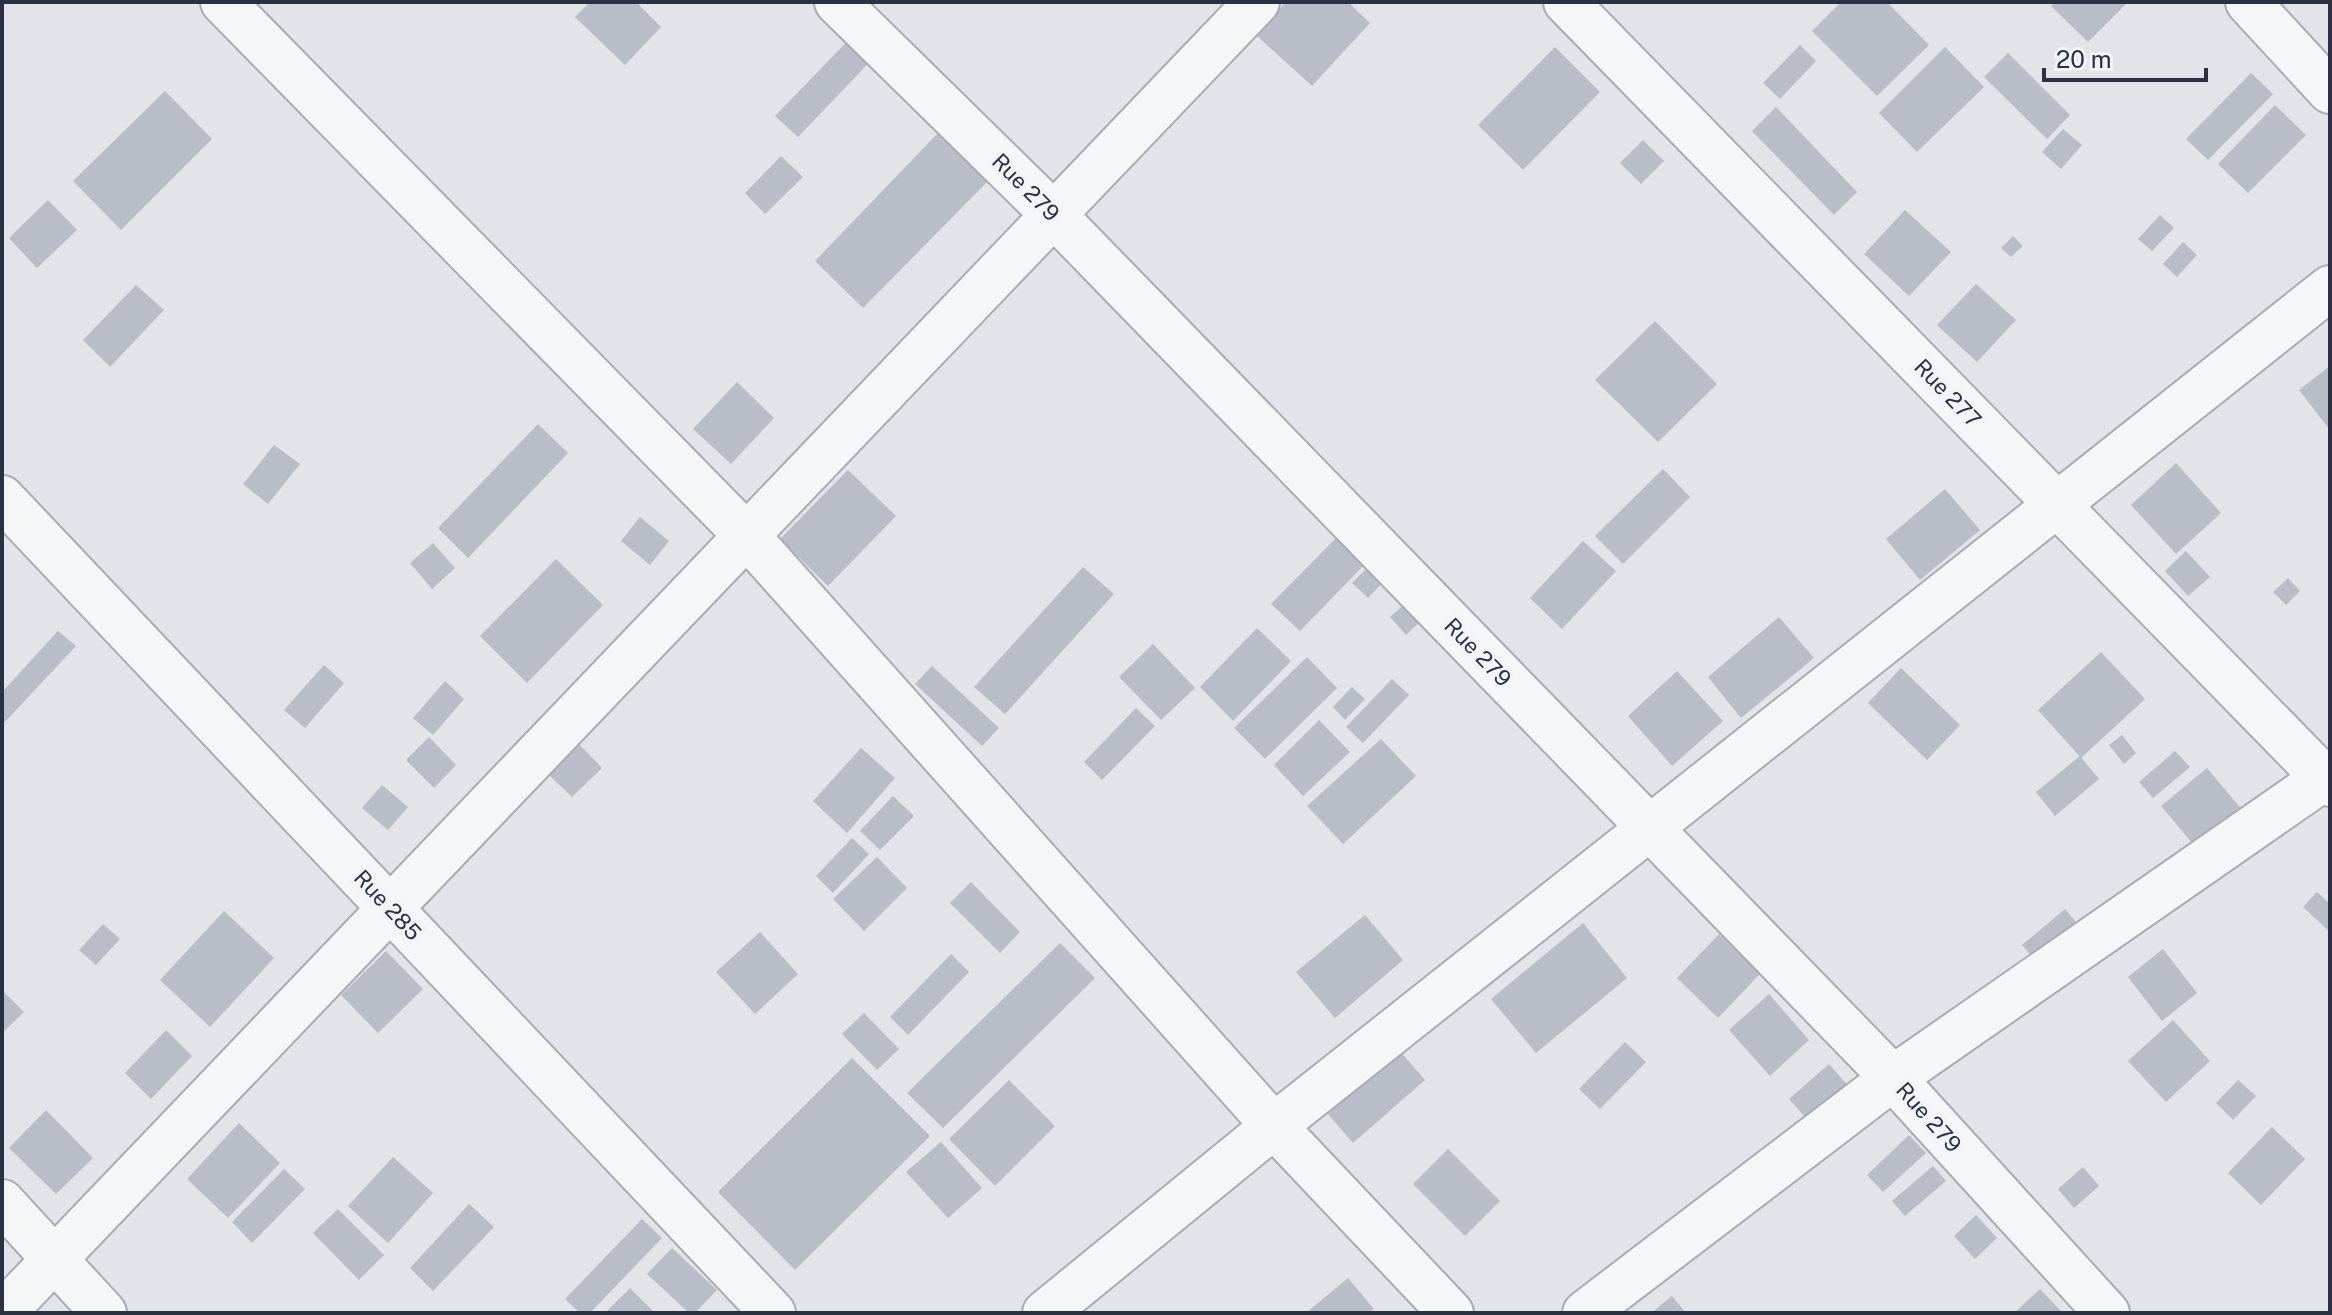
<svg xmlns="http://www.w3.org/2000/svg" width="2332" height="1315" viewBox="0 0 2332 1315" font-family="'Public Sans',sans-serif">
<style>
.building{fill:#b9bdc7}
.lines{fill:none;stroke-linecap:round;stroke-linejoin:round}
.minor-casing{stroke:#a7abb4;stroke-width:48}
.minor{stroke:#f5f6f8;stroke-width:44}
.labels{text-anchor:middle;stroke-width:8;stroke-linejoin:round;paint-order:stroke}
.street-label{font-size:22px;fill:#2a3142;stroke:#f2f4f8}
</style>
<rect width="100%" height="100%" fill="#e2e4ea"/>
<g class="building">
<path d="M590,2h46l25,25 -36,38 -50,-48z"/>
<path d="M1286,2h62l22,21 -58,63 -56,-51z"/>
<path d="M1841,2h46l42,43 -52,51 -65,-65z"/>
<path d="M2055,2h73l-40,40 -37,-36z"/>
<path d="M863,25l22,21 -87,91 -23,-21z"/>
<path d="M1800,45l16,16 -36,38 -17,-16z"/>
<path d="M1555,47l45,45 -77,78 -45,-45z"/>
<path d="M1945,47l39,40 -67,65 -38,-39z"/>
<path d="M2008,53l62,62 -23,24 -63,-62z"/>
<path d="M2251,73l22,21 -65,66 -22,-21z"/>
<path d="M165,91l47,48 -91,91 -48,-49z"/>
<path d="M2275,105l31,30 -58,58 -30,-29z"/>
<path d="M1776,107l81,85 -23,23 -82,-84z"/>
<path d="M2063,129l19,16 -21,24 -19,-17z"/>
<path d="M938,133l50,48 -125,127 -48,-47z"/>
<path d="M1643,140l21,21 -23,23 -21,-21z"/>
<path d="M781,156l22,21 -38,37 -20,-21z"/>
<path d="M48,200l29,30 -40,38 -28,-30z"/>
<path d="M1905,210l46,42 -42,44 -45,-42z"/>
<path d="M2160,215l14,13 -22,23 -14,-12z"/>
<path d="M2013,236l10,10 -12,11 -10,-9z"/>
<path d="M2183,242l14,13 -20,22 -14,-13z"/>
<path d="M1976,284l40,36 -39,42 -40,-37z"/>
<path d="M136,285l28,25 -54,57 -27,-27z"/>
<path d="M1655,321l62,63 -59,58 -63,-62z"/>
<path d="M2330,366v64l-31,-40z"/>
<path d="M737,382l37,36 -43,46 -38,-35z"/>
<path d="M538,424l30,29 -100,105 -30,-30z"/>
<path d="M274,445l26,19 -32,40 -25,-20z"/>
<path d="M2176,463l45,50 -45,41 -45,-49z"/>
<path d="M1663,469l27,28 -67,67 -28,-28z"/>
<path d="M848,470l48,46 -68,70 -48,-47z"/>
<path d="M1945,489l35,41 -60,50 -34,-41z"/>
<path d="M640,517l29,24 -19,24 -29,-24z"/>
<path d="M1338,536l28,27 -66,68 -29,-27z"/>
<path d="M1583,541l33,30 -54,58 -32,-31z"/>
<path d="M433,543l22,25 -23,21 -22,-26z"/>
<path d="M2186,551l24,26 -22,19 -23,-25z"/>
<path d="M556,559l47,46 -76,78 -47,-47z"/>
<path d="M1370,565l15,15 -17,18 -16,-15z"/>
<path d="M1083,567l31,27 -109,120 -31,-27z"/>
<path d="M2288,578l12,13 -14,14 -13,-13z"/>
<path d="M1409,600l16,17 -19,18 -16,-18z"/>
<path d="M1779,617l35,41 -73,60 -33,-41z"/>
<path d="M1257,628l34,33 -58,60 -33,-34z"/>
<path d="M58,631l18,15 -74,79v-33z"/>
<path d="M1153,644l42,44 -34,32 -42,-43z"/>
<path d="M2101,652l44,47 -64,59 -43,-48z"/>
<path d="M1307,657l30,31 -72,71 -31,-31z"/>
<path d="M324,665l20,18 -39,45 -21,-18z"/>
<path d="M932,666l67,62 -17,18 -67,-62z"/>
<path d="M1901,668l59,57 -33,35 -59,-57z"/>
<path d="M1677,671l46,50 -51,45 -44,-50z"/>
<path d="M1392,679l17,16 -46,48 -17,-16z"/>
<path d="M445,681l19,18 -31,36 -20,-17z"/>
<path d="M1352,687l13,12 -20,21 -12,-13z"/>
<path d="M1136,708l19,18 -53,54 -18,-18z"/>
<path d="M1319,720l31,32 -47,44 -29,-31z"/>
<path d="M2122,735l14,18 -12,11 -15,-19z"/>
<path d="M429,737l27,28 -22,23 -28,-28z"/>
<path d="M1381,739l35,37 -73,68 -36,-38z"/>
<path d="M578,743l24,25 -30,29 -24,-23z"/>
<path d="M861,748l34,30 -48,55 -34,-32z"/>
<path d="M2175,751l15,16 -37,31 -14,-16z"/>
<path d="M2080,756l19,23 -44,37 -19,-24z"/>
<path d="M2207,768l36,43 -45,39 -37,-44z"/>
<path d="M382,785l26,22 -20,23 -26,-22z"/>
<path d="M893,796l21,20 -34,34 -20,-19z"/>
<path d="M852,838l17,16 -36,39 -17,-17z"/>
<path d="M877,857l30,31 -43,43 -31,-32z"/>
<path d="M971,882l49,50 -20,21 -50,-50z"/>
<path d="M2317,892l13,12v28l-27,-25z"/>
<path d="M2065,909l21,25 -43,36 -21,-25z"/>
<path d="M224,911l50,47 -64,69 -50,-47z"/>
<path d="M1365,915l38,45 -68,58 -39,-46z"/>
<path d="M1583,923l44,55 -91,75 -45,-54z"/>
<path d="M103,924l17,15 -24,26 -17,-15z"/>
<path d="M760,932l38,42 -43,40 -39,-42z"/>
<path d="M1719,934l41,40 -42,44 -41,-40z"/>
<path d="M1060,943l35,35 -152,150 -36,-35z"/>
<path d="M2163,949l34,44 -35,28 -34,-44z"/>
<path d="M386,951l37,38 -45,44 -37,-38z"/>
<path d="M951,954l18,18 -61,63 -18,-18z"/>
<path d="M2,990l22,22 -22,21z"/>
<path d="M1769,994l40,46 -39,36 -41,-46z"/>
<path d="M864,1013l35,36 -22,21 -35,-36z"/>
<path d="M2173,1020l37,41 -44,41 -38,-41z"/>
<path d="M166,1030l26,26 -41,43 -26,-26z"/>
<path d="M1625,1042l21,20 -46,47 -21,-20z"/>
<path d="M1400,1051l25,29 -72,63 -25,-29z"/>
<path d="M852,1058l78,78 -135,134 -77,-78z"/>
<path d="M1829,1064l22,25 -40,35 -22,-25z"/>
<path d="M1009,1080l46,46 -60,60 -46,-47z"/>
<path d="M2238,1080l18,16 -23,24 -17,-17z"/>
<path d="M46,1110l47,48 -37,36 -47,-46z"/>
<path d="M239,1123l41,40 -52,55 -41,-39z"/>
<path d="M2272,1127l33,32 -44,46 -33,-32z"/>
<path d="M1909,1135l17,18 -43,39 -16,-17z"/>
<path d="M941,1142l41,46 -34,30 -42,-46z"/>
<path d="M1448,1149l52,52 -35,35 -52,-52z"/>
<path d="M393,1157l40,36 -45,50 -40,-37z"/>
<path d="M1933,1166l13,15 -41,35 -13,-15z"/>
<path d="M2083,1167l16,19 -25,22 -16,-19z"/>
<path d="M284,1169l21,20 -53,54 -20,-21z"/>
<path d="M469,1204l25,23 -61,64 -23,-23z"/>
<path d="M338,1209l46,46 -25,25 -46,-47z"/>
<path d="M1976,1215l21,23 -22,21 -21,-23z"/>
<path d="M642,1219l20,19 -72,75h-10l-15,-14z"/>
<path d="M672,1248l45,42 -22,23h-6l-42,-39z"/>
<path d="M1348,1278l26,31 -6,4h-62z"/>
<path d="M630,1288l25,25h-50z"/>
<path d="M2040,1289l23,24h-49z"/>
<path d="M1672,1296l14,17h-35z"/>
</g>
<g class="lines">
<g class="minor-casing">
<g id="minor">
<path d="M223,2l524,534 527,590 177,187"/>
<path d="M837,2l217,213 839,863 214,235"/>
<path d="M1566,2l764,782"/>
<path d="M2248,2l82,89"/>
<path d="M2,498l771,815"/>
<path d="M2,1202l102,111"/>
<path d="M3,1313l1254,-1311"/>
<path d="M1045,1313l229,-187 1056,-838"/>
<path d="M1585,1313l308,-235 437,-304"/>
</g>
</g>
<use href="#minor" class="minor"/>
</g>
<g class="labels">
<g class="street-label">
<text transform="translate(1026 187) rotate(45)" y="8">Rue 279</text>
<text transform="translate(1948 393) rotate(46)" y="8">Rue 277</text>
<text transform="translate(1478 652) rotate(46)" y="8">Rue 279</text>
<text transform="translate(388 905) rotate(47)" y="8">Rue 285</text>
<text transform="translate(1929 1117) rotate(48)" y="8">Rue 279</text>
</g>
</g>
<rect width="2332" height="1315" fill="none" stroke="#2a3142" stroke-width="8"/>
<path d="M2044 68v12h162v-12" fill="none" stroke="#2a3142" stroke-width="4"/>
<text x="2056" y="68" font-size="24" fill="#2a3142" stroke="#f2f4f8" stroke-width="6" paint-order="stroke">20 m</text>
</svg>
